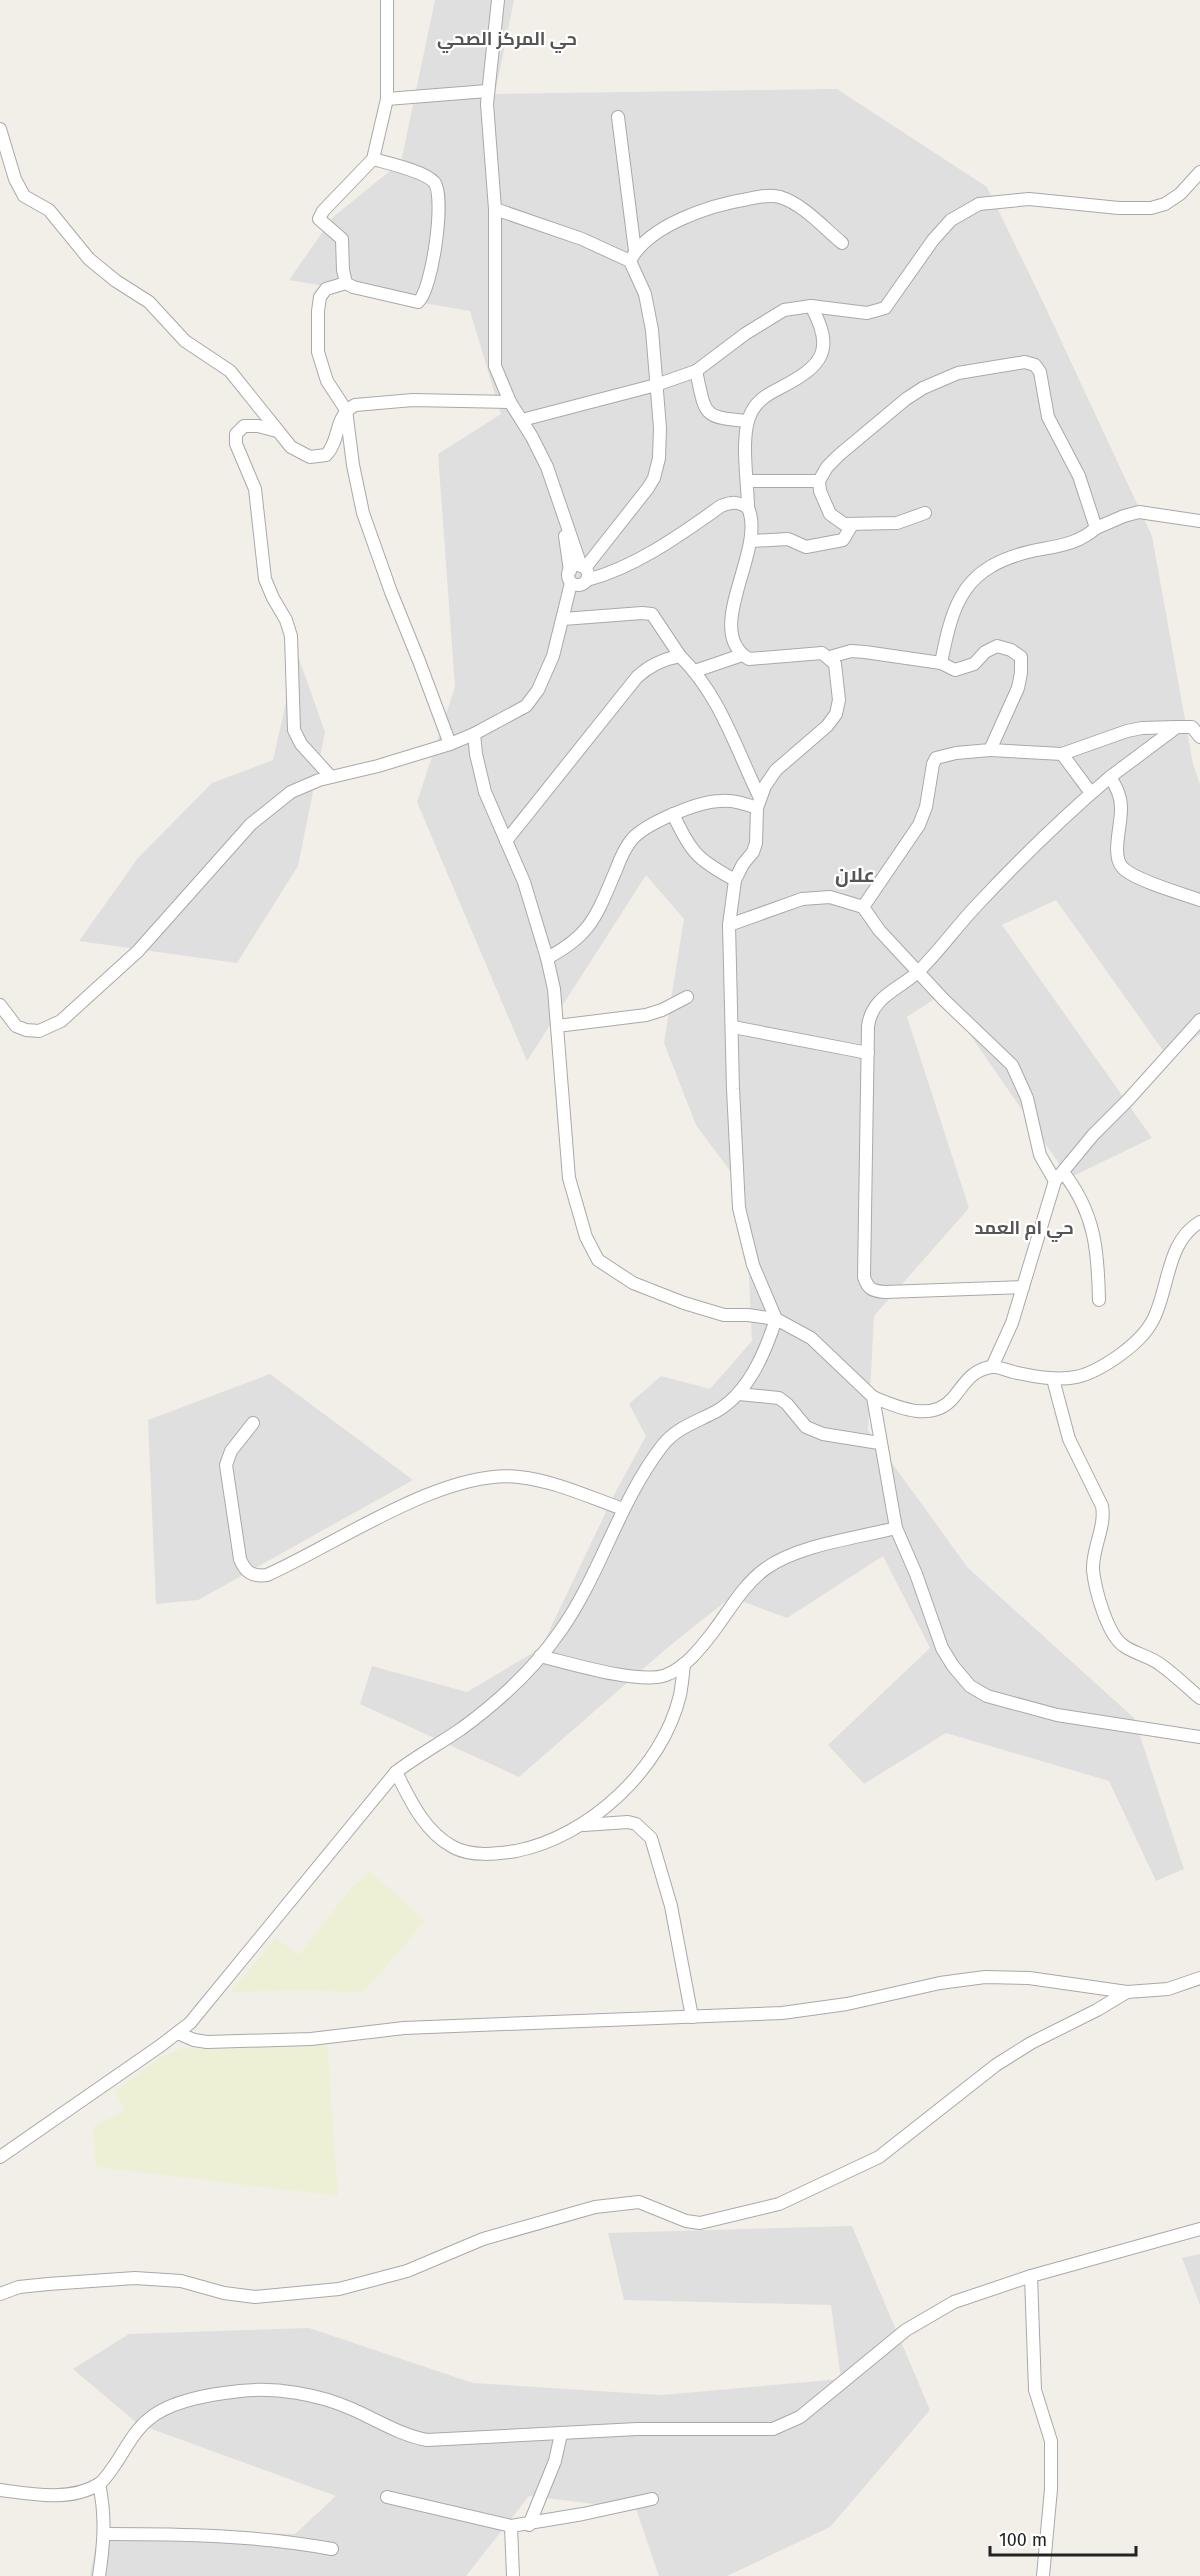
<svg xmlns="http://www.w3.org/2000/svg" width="1200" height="2576" viewBox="0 0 1200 2576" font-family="'Fira Sans',Cairo,sans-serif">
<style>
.residential{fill:#e0dfdf}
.farmland{fill:#eef0d5}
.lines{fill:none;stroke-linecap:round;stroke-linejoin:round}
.minor-casing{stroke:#a9a9a9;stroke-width:14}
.minor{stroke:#fff;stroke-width:12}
.labels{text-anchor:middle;stroke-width:4.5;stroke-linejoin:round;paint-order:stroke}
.neighbourhood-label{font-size:18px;font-weight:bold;fill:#555;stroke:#fff}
.quarter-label{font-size:20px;font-weight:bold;fill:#555;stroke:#fff}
</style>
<rect width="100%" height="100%" fill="#f2efe9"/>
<g class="residential">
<path d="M435,0h79l-19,94 342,-5 150,98 57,117 108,232 41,228 7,20v250l-31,25 -113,-159 -54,25 150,213 -83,40 -127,-184 -35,23 62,191 -95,108 -6,114 100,138 166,150 50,151 -28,12 -47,-100 -163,-48 -82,51 -36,-39 102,-97 -47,-92 -96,62 -56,-21 -64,51 -148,129 -159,-73 12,-38 95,26 74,-44 74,-155 31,-57 -17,-32 32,-28 49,13 42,-48 -7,-150 -49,-66 -32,-82 20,-124 -38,-44 -119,186 -110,-259 38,-115 -17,-233 63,-40 -31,-103 -181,-31 44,-63 68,-55z"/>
<path d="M297,653l28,79 -27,134 -61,97 -158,-22 59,-83 74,-75 61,-23z"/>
<path d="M270,1374l143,106 -215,120 -42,4 -8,-184z"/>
<path d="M852,2226l78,184 -100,117 -103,49h-68l-23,-67 -107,-13 -63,80h-376l9,-48 196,6 41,-38 -198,-72 -65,-55 56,-35 180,-6 164,55 189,12 179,-16 -10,-74 -207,-5 -16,-67z"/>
<path d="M1200,2254v51l-18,-47z"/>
</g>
<g class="farmland">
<path d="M370,1871l55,50 -62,72 -53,-3 -80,2 46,-54 23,17 52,-67z"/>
<path d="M327,2040l11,156 -242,-29 -3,-40 32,-16 -10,-20 44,-33 23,-10z"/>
</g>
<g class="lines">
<g class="minor-casing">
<g id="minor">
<path d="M387,0v99l100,-8"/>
<path d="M498,0l-11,104 8,105v157l15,36 22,35 15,30 34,99"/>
<path d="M618,117l17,134"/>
<path d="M0,129l15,50 9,17 25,14 40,49 27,22 33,21 36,39 45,30 61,76 19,10 16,-2c15,-15 7,-38 29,-50l58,-5 97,2"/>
<path d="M373,159c14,4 51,12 61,23 12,14 -2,109 -16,120l-65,-15 -7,-4 -3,-13 -1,-31 -23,-20 4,-8 50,-52 14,-60"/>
<path d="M495,209l87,30 48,22 15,33 7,36 8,98 -1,30 -5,20 -6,10 -63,80"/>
<path d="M630,261c18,-36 81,-56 118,-62 10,-2 22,-5 32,-2 23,7 44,31 62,46"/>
<path d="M346,283l-20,6 -6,8 -2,14v41l9,29 19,29 7,55 10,48 28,79 28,69 31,83"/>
<path d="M696,371c10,44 5,46 51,50"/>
<path d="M522,420l134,-35 40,-14 49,-37 39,-24 27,-4 56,7 18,-5 48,-68 18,-20 28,-16 50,-5 90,9h32l14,-4 15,-10 20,-22"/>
<path d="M277,431l-19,-5h-14l-8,8v10l19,45 10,90 8,19 13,22 5,16 3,94 7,14 30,33"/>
<path d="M748,481h71"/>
<path d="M748,508c0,-26 -9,-75 4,-97 6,-11 16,-17 28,-23 42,-22 56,-37 31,-82"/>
<path d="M925,513l-28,10 -53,1 -14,-10 -10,-23 -1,-10 8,-14 12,-12 67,-56 17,-11 35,-15 67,-11 10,3 5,7 8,45 31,59 17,52c-19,17 -40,18 -64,23 -68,16 -79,50 -91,112"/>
<path d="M1096,528l28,-12 15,-4 61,9"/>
<path d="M565,536l5,35"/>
<path d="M751,541l37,-2 18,8 37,-7 9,-15"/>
<circle cx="578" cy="575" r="10"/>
<path d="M563,619l79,-6 10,1 28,42"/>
<path d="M830,657l21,-6 14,1 76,11 14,7 19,-6 11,-12 12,-6 14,4 10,7v16l-3,15 -28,62 -34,3 -20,5 -3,6 -7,43 -7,18 -56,82"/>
<path d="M695,671l47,-16"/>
<path d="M474,734l2,20 9,38 39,90 23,76 7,31 15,189 17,59 12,23 35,23 51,20 40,12h24l28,4 35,19 62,59 23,131 20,46 26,74 11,18 17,20 17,10 70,19 143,22"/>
<path d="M990,750l72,4 65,-23 15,-3 35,-1"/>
<path d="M1062,754l29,39"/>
<path d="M1110,777l67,-50h15l8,10"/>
<path d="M673,814c18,39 25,46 62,66"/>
<path d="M506,841l131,-164c13,-12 26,-18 43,-21 40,39 56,93 80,142"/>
<path d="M729,925l73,-26 28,-2 33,10 16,23 65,70 68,65 15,33 13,57 15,26"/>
<path d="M547,958c45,-23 50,-44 69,-88 4,-11 9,-23 17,-32 16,-16 66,-37 88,-37 13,-1 24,3 36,7"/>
<path d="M0,1005l16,21 10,4 13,1 22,-10 77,-70 113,-127 40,-32 28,-12 59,-14 72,-22 24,-10 52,-28 12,-16 15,-34 18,-73"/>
<path d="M557,1026l89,-11 16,-5 25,-13"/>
<path d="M733,1027l135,26"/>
<path d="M1063,1172c32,41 35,78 36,128"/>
<path d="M1023,1287l-138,5c-13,-1 -17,-3 -21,-15l4,-251c4,-30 32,-37 51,-55 21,-21 38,-45 58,-66 42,-45 86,-88 133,-128 6,9 11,19 11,30 1,17 -10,47 1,60 11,13 61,27 78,33"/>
<path d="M992,1367l20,-44 43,-142 38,-46 35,-35 72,-80"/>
<path d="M1053,1379l16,60 33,67c4,21 -10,42 -9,64 2,19 14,65 31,76 11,8 26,10 37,19 14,10 26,22 39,33"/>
<path d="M739,1394l40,4 8,6 19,23 17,7 56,9"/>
<path d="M873,1397c24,10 59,26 80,1 11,-13 18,-28 38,-31 6,-1 15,3 22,5 20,4 42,9 63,5 15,-3 28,-11 41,-20 14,-10 29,-22 37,-39 15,-31 13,-77 46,-96"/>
<path d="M253,1423l-22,28 -5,14 14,94c5,13 12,18 27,16 68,-30 177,-107 252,-98 36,4 70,20 104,32"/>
<path d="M540,1656c29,7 100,29 126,19 19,-7 34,-26 47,-43 16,-21 30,-47 52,-63 33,-24 91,-31 131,-41"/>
<path d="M396,1772c14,28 28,59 57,75 19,10 43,7 63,4 73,-14 147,-83 164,-156 2,-10 3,-21 4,-31"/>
<path d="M584,1825l44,-3 8,2 15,14 20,68 21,111"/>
<path d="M178,2033l16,7 13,2 104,-3 93,-11 378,-15 65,-9 93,-21 45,-6 44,1 98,14 41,-3 32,-11"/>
<path d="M0,2157l160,-111 30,-23 206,-251c21,-16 43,-28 65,-43 37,-27 74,-61 100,-99 40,-57 58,-128 101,-184 14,-18 34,-24 53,-34 33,-18 50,-59 61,-93l-23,-54 -14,-57 -6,-119 -4,-164 6,-45 8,-16 10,-12 3,-9 1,-35 8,-22 11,-16 51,-44 9,-12 3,-14 -4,-36 -13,-11 -73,6c-48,-28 18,-109 -1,-151 -10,-7 -16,-6 -27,-2 -41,29 -85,61 -134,74"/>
<path d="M1031,2276l4,114 16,51v48l-8,87"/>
<path d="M0,2294l19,-7 29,-3 87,-6 46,3 43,12 31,4 84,-8 68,-18 76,-32 112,-32 44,-5 47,19 14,2 79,-19 100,-47 117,-92 35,-22 66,-33 30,-18"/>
<path d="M99,2484c7,32 5,59 0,92"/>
<path d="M0,2490c30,4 71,12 99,-6 7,-5 12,-14 17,-21 10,-15 19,-33 33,-44 22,-19 63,-25 91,-28 36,-4 78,3 112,18 25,11 48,26 75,31l210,-11h136l27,-12 106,-87 48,-28 77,-26 169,-47"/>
<path d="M387,2497l124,29 72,-12 69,-15"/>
<path d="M529,2525l26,-64 6,-27"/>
<path d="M511,2526l2,50"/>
<path d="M105,2534c76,0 152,1 227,15"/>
</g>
</g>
<use href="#minor" class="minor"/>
</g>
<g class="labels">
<g class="neighbourhood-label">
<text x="507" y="45">حي المركز الصحي</text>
<text x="1024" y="1234">حي ام العمد</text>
</g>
<g class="quarter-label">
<text x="855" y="882">علان</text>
</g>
</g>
<path d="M990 2546v9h146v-9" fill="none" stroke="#222222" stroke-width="3"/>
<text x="999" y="2546" font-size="18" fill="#222222" stroke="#ffffff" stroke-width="4.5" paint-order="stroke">100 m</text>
</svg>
